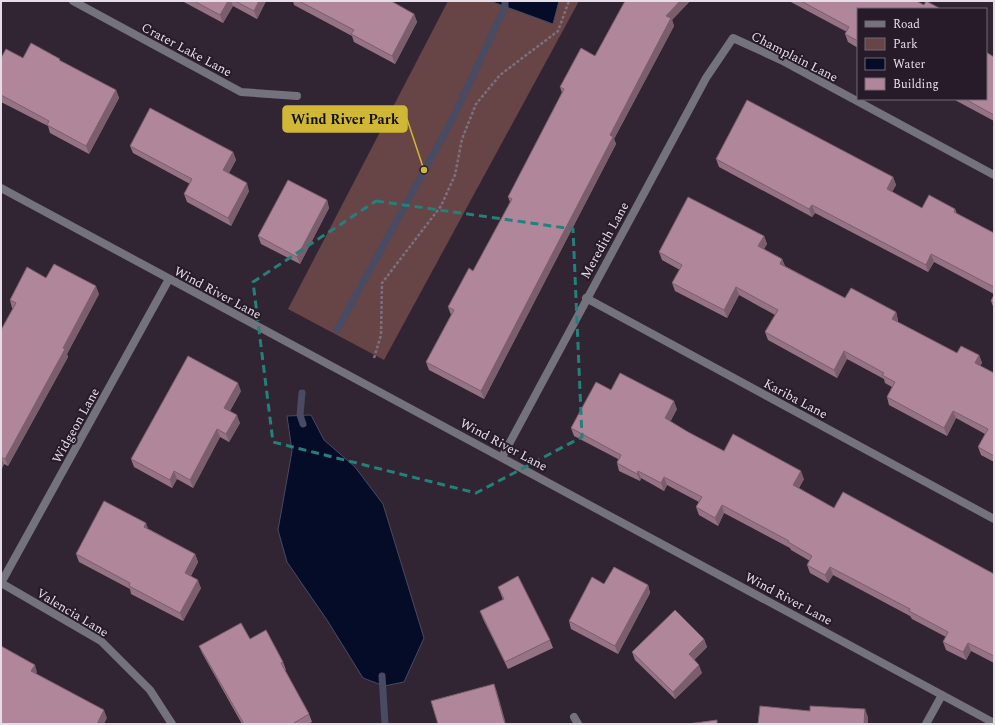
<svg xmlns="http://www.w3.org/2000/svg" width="995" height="725" viewBox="0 0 995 725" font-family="Spectral,serif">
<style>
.green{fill:#674446}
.water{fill:#040c28;stroke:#484b61}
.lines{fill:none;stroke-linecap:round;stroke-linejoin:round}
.stream{stroke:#484b61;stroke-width:7}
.path{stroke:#7b707d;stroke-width:2.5;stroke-dasharray:3 2;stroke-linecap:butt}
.minor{stroke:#74727c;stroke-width:8}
.tertiary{stroke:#74727c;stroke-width:8}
.wall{fill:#967384}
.shaded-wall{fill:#7a5e6c}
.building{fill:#af869a;stroke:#7a5e6c}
.marked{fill:none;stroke:#24807a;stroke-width:3;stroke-dasharray:8 5;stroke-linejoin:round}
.labels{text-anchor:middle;stroke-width:4;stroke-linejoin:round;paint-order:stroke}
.street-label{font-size:13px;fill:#e5dde7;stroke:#271a29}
.leader{fill:none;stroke:#d1b736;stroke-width:1.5}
.callout-dot{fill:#d1b736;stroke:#271a29;stroke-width:1.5}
.callout{fill:#d1b736;stroke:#d1b736;stroke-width:1.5}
.callout-label{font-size:14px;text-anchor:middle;font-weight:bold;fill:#111}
</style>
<rect width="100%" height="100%" fill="#312433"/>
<path class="green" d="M448,1h131l-195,359 -96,-51z"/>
<g class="water">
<path d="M490,1h69l-6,23z"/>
<path d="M311,415l13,25 31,27 28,37 41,134 -20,44 -20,4 -21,-8 -36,-58 -40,-58 -9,-32 14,-79 -5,-35z"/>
</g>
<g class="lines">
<g class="stream">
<path d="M337,330l116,-212 52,-111v-6"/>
<path d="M302,393l-2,22 3,9"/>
<path d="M382,676l3,48"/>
</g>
<path class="path" d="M374,358l7,-23 1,-52 59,-77 14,-31 7,-36 14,-35 24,-29 58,-44 11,-30"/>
<g class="minor">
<path d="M73,1l168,91 56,4"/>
<path d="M586,298l408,221"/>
<path d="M502,457l204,-379 27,-40 48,22 213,115"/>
<path d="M1,583l168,-304"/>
<path d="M1,583l100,58 49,49 22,34"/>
<path d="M574,717l4,7"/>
<path d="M926,724l16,-29"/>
</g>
<path class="tertiary" d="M1,188l993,535"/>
</g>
<g class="wall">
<path d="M182,1h84l-9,18 -24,-13 -10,17z"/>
<path d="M293,1h98l23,13 3,8 -22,42 -41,-22 -2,-6 -58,-31z"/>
<path d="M625,1h65l-18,19 2,6 -60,113 2,5 -132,255 -55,-29 -3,-8 25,-47 -3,-8 25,-36 37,-69 -2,-5 54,-104 -2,-6 35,-31z"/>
<path d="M789,1h127l8,4 17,4h-83v39l-10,-6 -3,-8 2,-2z"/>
<path d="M994,57v64l-41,-22h33z"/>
<path d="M1,58l59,1v2l56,29 3,8 -30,56 -39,-21 -2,-7 -47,-24z"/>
<path d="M130,146l103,6 3,8 -7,13 20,18 -18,35 -44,-24 -3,-8 6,-10 -57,-31z"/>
<path d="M716,159l177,18 3,8 -4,7 30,16 33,1 2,5 37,19v61l-60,-32 -6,10 -113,-59 -3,4 -93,-50z"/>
<path d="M327,200l2,8 -29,56 -39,-20 -3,-8z"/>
<path d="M764,236l3,8 -3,5 18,10 3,7 60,32 51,14 2,8v2l59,31 22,2 3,8 -2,3 14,7v89l-13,-7 -3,-8 7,-13 -29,-16 -9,18 -58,-31 -2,-8 5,-10 -7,-4 -1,-4 -37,-20 -10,19 -69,-38 -3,-8 10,-17 -36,-20 -12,23 -52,-27 -3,-8 8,-13 -18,-10 -3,-8z"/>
<path d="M46,278l53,16 -32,60 1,3 -60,109 -4,-2 -3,6v-140l12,-22h-1l-2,-8z"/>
<path d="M994,295v14l-3,-8z"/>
<path d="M611,390l66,19 -7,13 18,10 36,19 80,28 -5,9 35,20 160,66v89l-23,-12 -5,9 -20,-10 -3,-8 3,-5 -34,-18 -2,-3 -77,-41 -5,8 -18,-10 -3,-8 3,-4 -19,-11 -1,-2 -66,-35 -6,13 -19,-11 -3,-8 3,-5 -32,-17 -3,6 -23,-13 -1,3 -21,-10 -2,-8 1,-4 -44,-23 -3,-8z"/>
<path d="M241,391l-11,20 10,12 -11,19 -9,-5 -27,51 -16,-9 -5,9 -38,-21 -3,-8z"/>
<path d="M149,529l46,25 3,8 -7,14 10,12 -18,33 -52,-27 -1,-5 -51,-27 -3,-8z"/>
<path d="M648,585l2,8 -32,61 -47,-25 -2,-8z"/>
<path d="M498,587l52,53 3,8 -45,21 -25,-50 -3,-8 23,-11z"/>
<path d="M250,639l33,23 3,8h-1l24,44 3,8 -4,2h-66l-40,-71 -3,-7z"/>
<path d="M704,639l3,8 -13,13 8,13 -27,26 -40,-39 -3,-8z"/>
</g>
<g class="shaded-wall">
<path d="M228,1h3l2,5 -10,17 -3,-8z"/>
<path d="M259,1h7l-9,18 -3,-8z"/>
<path d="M680,1h10l-18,19 2,6 -60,113 2,5 -132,255 -3,-8 185,-375z"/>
<path d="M414,14l3,8 -22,42 -3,-8z"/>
<path d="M116,90l3,8 -30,56 -3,-8z"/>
<path d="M233,152l3,8 -10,18 -3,-8z"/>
<path d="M893,177l3,8 -7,12 -2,-8z"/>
<path d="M247,183l2,8 -18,35 -3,-8z"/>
<path d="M327,200l2,8 -29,56 -3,-7z"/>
<path d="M812,205l3,8 -3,4 -3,-8z"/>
<path d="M764,236l3,8 -6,10 -3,-8z"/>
<path d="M931,254l3,8 -6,10 -2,-7z"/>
<path d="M782,259l3,8 -5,-3z"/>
<path d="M96,286l3,8 -32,60 1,3 -60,109 -3,-7z"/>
<path d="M736,287l3,8 -12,23 -3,-8z"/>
<path d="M896,312l2,8 -3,6 -3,-7z"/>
<path d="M844,351l3,8 -10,19 -3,-8z"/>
<path d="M979,355l3,8 -4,7 -3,-7z"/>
<path d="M238,383l3,8 -14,25 -3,-8z"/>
<path d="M674,401l3,8 -9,17 -3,-8z"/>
<path d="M953,411l3,7 -9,18 -3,-8z"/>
<path d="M237,415l3,8 -11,19 -3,-8z"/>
<path d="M217,429l3,8 -27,51 -3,-8z"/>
<path d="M1,457l3,7 -3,6z"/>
<path d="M174,471l3,8 -5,9 -2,-8z"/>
<path d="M638,471l3,7 -1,3 -3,-7z"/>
<path d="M801,471l3,8 -8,14 -3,-8z"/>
<path d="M664,477l3,8 -3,6 -3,-8z"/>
<path d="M722,505l2,8 -6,13 -3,-8z"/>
<path d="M146,523l3,8 -5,-4z"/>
<path d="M195,554l3,8 -10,19 -3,-8z"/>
<path d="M830,567l3,8 -5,8 -3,-8z"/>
<path d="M198,580l3,8 -18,33 -3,-8z"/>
<path d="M648,585l2,8 -32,61 -3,-8z"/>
<path d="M704,639l3,8 -15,15 -3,-8z"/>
<path d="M968,643l3,8 -5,9 -3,-8z"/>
<path d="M35,665l2,7 -3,7 -3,-8z"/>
<path d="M699,665l3,8 -27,26 -2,-7z"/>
<path d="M494,684l3,8 9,32h-1z"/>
<path d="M865,709l3,8v7h-4z"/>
<path d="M104,710l3,8 -3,6h-7z"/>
</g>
<g class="building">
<path d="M194,1h34l-8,14z"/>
<path d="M235,1h24l-5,10z"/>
<path d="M299,1h92l23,13 -22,42 -41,-22 3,-4z"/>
<path d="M625,1h55l-14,15 5,2 -61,117 3,2 -132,254 -55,-29 28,-52 -6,-3 21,-39 4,3 39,-72 -4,-2 56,-108 -4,-2 21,-39 14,8z"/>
<path d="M801,1h115l8,4 2,-4 15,8h-83v32l-13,-7 4,-7z"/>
<path d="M31,43l29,16 -1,1 57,30 -30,56 -39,-21 2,-4 -48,-26v-37l5,-9 17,9z"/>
<path d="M986,52l8,5v58l-29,-16h21z"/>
<path d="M747,100l146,77 -6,12 35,19 7,-13 26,14 -1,3 40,21v54l-63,-33 -5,11 -114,-60 -3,4 -93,-50z"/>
<path d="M150,108l83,44 -10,18 24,13 -19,35 -44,-24 8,-15 -62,-33z"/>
<path d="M288,180l39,20 -30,57 -39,-21z"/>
<path d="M688,197l76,39 -6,10 24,13 -2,5 65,34 6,-10 45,24 -4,7 65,34 4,-7 18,9 -4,8 19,10v83l-16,-9 10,-18 -35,-18 -9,17 -57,-31 8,-15 -13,-7 2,-2 -40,-22 -10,19 -69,-38 13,-22 -42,-23 -12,23 -52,-27 10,-18 -23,-13z"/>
<path d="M54,264l42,22 -33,62 2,1 -60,110 -4,-2v-127l15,-27 -6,-3 17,-33 19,11z"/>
<path d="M994,295v8l-3,-2z"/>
<path d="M188,356l50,27 -14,25 13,7 -11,19 -9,-5 -27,51 -16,-9 -4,9 -39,-21z"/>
<path d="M620,373l54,28 -9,17 23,14 36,19 9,-17 68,37 -8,14 41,23 9,-16 151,82v82l-26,-13 -5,9 -20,-10 5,-10 -39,-21 1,-2 -80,-42 -5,8 -18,-10 5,-9 -24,-14 1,-1 -67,-36 -7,13 -19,-11 6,-10 -38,-20 -3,6 -23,-12 -1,3 -20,-11 4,-8 -50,-27 25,-46 15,8z"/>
<path d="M104,501l42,22 -2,4 51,27 -10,19 13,7 -18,33 -51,-27 1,-3 -54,-29z"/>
<path d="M614,567l34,18 -33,61 -46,-25 23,-44 12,7z"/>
<path d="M518,576l32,64 -45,22 -25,-51 24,-12 -6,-12z"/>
<path d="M675,610l29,29 -15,15 10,11 -26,27 -41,-40z"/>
<path d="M241,623l9,16 16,-9 17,32 -2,1 28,51 -15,9v1h-50l-45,-78z"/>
<path d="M1,646l34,19 -4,6 73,39 -7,14h-95l-1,-1z"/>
<path d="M494,684l11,40h-67l-7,-23z"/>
<path d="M760,706l50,5v-5l55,3 -1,15h-106z"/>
<path d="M717,720v4h-29z"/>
</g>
<path class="marked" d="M376,201l197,28 9,208 -106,56 -203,-51 -20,-160z"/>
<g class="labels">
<g class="street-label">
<text transform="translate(187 49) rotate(28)" y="5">Crater Lake Lane</text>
<text transform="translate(795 56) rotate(27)" y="5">Champlain Lane</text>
<text transform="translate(604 240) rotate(-61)" y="5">Meredith Lane</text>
<text transform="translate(218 292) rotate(28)" y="5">Wind River Lane</text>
<text transform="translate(796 398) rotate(28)" y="5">Kariba Lane</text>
<text transform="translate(75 425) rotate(-61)" y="5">Widgeon Lane</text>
<text transform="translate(504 444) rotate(28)" y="5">Wind River Lane</text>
<text transform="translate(789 598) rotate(28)" y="5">Wind River Lane</text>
<text transform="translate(73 612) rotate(31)" y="5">Valencia Lane</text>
</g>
</g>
<path class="leader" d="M424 170L407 119"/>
<circle class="callout-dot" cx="424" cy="170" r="4"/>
<rect class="callout" x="283" y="106" width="124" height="26" rx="4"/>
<g class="callout-label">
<text x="345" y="124">Wind River Park</text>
</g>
<rect width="995" height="725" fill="none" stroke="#e5dde7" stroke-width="4"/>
<rect x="857" y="8" width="130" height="92" fill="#271a29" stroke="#736875"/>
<rect x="865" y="21" width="20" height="6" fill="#74727c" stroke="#736875"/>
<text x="893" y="28" font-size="12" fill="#e5dde7">Road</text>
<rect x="865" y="38" width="20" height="12" fill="#674446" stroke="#736875"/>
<text x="893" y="48" font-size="12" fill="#e5dde7">Park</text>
<rect x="865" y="58" width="20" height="12" fill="#040c28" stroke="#736875"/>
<text x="893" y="68" font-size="12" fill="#e5dde7">Water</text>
<rect x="865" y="78" width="20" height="12" fill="#af869a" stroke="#736875"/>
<text x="893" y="88" font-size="12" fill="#e5dde7">Building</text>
</svg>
